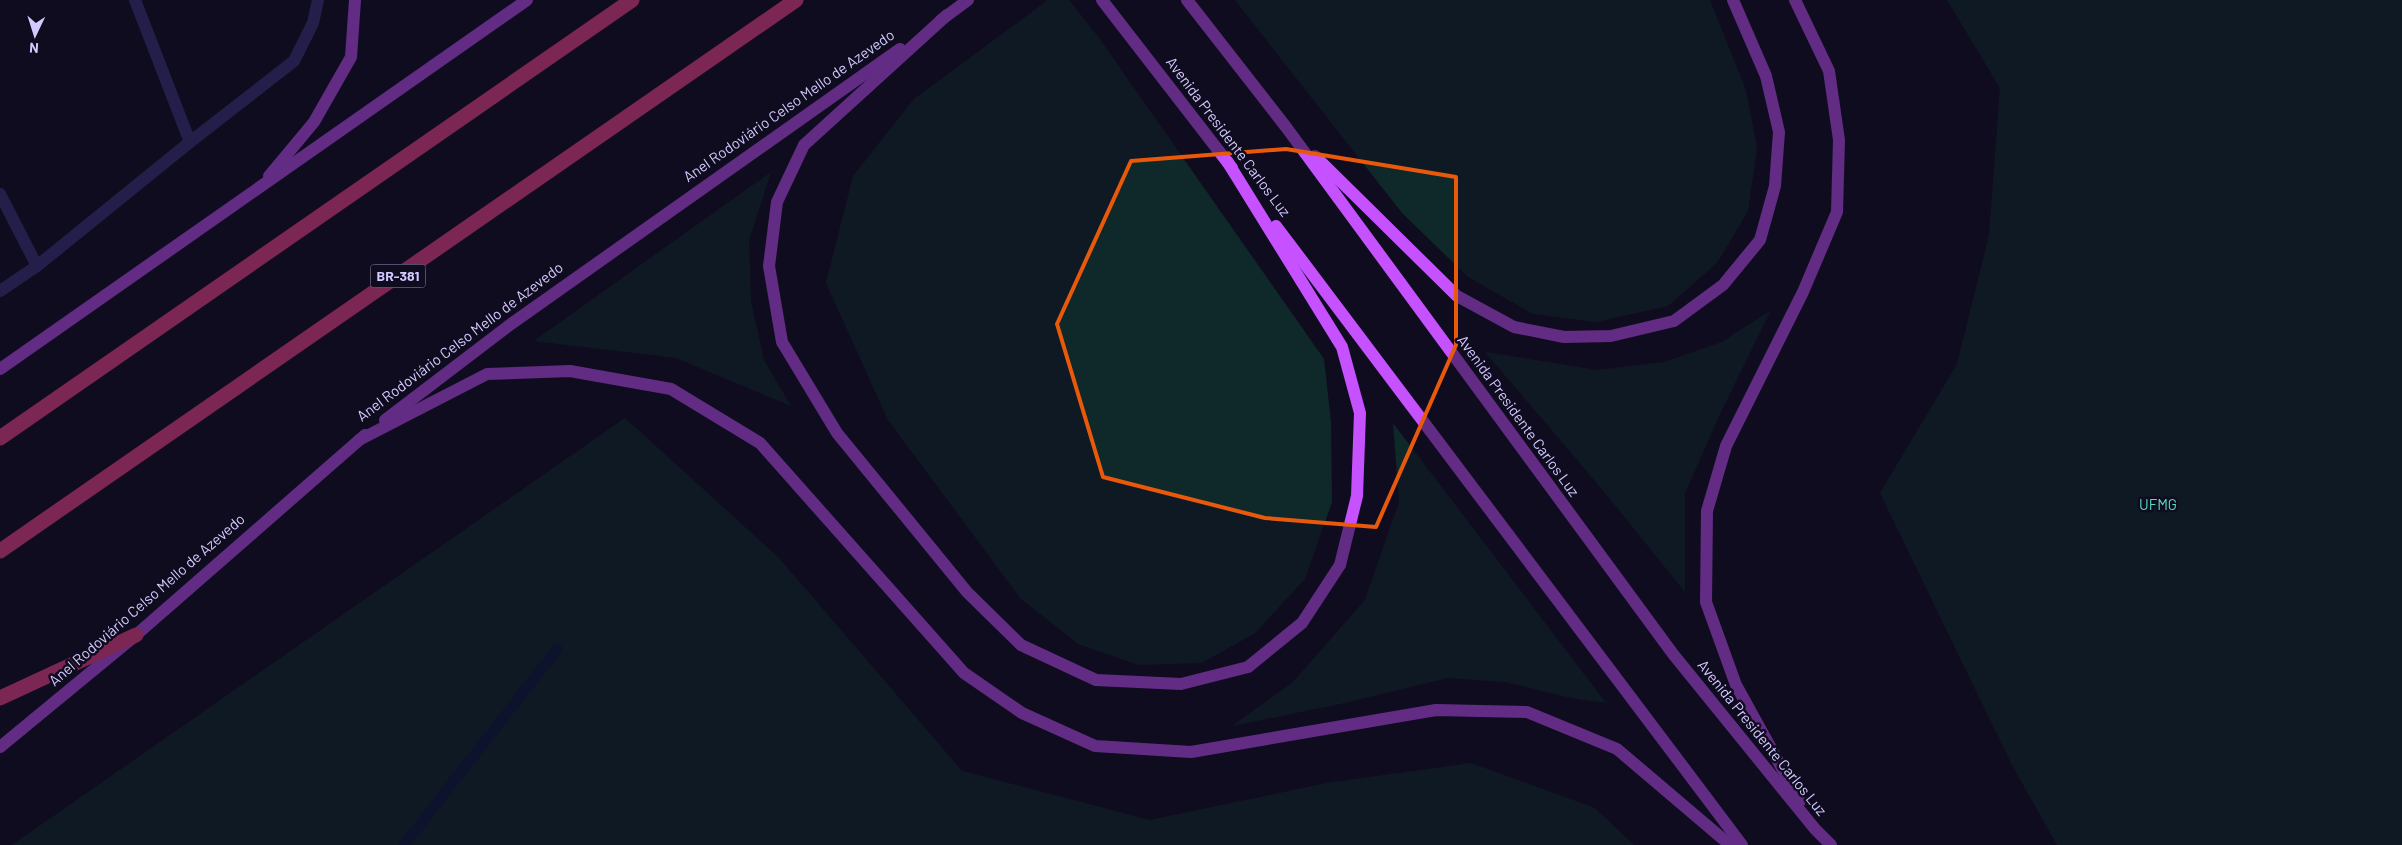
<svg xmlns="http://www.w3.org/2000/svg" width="2402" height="845" viewBox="0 0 2402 845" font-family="Barlow,sans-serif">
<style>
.green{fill:#0f2829}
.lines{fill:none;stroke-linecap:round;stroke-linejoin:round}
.stream{stroke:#0b1c3f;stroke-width:11}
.minor{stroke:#3d377e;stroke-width:12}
.major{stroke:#c651ff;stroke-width:12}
.highway{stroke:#ff4595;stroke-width:15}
.marked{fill:none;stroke:#e8590c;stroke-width:4;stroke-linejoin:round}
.labels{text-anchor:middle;stroke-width:5;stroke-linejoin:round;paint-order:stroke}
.shield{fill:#100c1f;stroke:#9891bc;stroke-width:1}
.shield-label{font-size:14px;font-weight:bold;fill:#d3caff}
.street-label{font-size:15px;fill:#d3caff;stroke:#100c1f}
.park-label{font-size:15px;fill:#56dfc3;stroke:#100c1f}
</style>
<rect width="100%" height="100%" fill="#100c1f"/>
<g class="green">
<path d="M1048,0h21l30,38 225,321 7,63 1,80 -27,77 -50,54 -53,30 -63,2 -61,-21 -57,-45 -133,-179 -62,-137 27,-107 61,-77z"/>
<path d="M1235,0h475l36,90 11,58 -9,63 -31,52 -49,43 -72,16 -63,-8 -65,-37 -66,-64z"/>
<path d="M1947,0h455v845h-345l-45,-80 -132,-272 77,-129 32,-129 11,-147z"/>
<path d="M771,172l-22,68 2,61 13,59 27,46 -115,-48 -142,-17z"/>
<path d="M1771,310l-50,102 -36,81v99l-84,-104 -116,-136 113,18 66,-8 58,-20z"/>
<path d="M625,418l154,140 183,213 188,49 177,-37 144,-20 124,45 39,37h-1622z"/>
<path d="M1393,423l213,280 -35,-5 -66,-16 -57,-4 -108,26 -108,22 61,-44 72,-82 34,-98z"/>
</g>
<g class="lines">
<path class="stream" d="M404,845l153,-196"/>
<g class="minor">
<path d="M135,0l55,142"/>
<path d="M0,194l37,72 -37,25"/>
<path d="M37,266l153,-124 104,-81 19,-38 5,-23"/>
</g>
<g class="major">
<path d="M1102,0l130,168"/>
<path d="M1187,0l99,127 387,527 142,175 16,16"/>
<path d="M1795,0l34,71 10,69 -2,72 -34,80 -77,154 -19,65 -1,91 30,83 64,116"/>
<path d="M947,15l-143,130 -27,57 -8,64 13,76 55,91 130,159 54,53 75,35 85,4 67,-17 54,-44 38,-58 17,-69 3,-83 -18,-66 -115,-186"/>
<path d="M941,20l27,-20"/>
<path d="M1315,156l142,140 57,31 50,10 47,-1 63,-15 49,-36 37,-45 15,-54 4,-54 -13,-56 -33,-76"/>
<path d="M269,176l45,-54 37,-65 4,-57"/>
<path d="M1276,226l466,619"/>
<path d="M0,369l527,-369"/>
<path d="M385,420l126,-96 389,-275"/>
<path d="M359,440l128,-66 83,-3 101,18 89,54 204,230 58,40 73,33 96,6 245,-42 91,2 90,37 113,96"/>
<path d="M0,747l136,-112 229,-200"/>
</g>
<g class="highway">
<path d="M0,438l632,-438"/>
<path d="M0,551l796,-551"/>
<path d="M0,698l136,-63"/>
</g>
</g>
<path d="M0 0H2402V845H0ZM1286,149l170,28v168l-80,182 -111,-9 -162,-41 -46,-153 74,-163z" fill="#100c1f" fill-opacity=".55" fill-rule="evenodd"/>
<path class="marked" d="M1286,149l170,28v168l-80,182 -111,-9 -162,-41 -46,-153 74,-163z"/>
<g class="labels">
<rect class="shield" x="370.5" y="264.5" width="55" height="23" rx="4"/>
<g class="shield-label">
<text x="398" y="281">BR-381</text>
</g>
<g class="street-label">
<text transform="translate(789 106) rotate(-35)" y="5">Anel Rodoviário Celso Mello de Azevedo</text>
<text transform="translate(1228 137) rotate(53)" y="5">Avenida Presidente Carlos Luz</text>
<text transform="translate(460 342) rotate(-37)" y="5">Anel Rodoviário Celso Mello de Azevedo</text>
<text transform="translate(1518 416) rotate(54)" y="5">Avenida Presidente Carlos Luz</text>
<text transform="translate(147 600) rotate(-41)" y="5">Anel Rodoviário Celso Mello de Azevedo</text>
<text transform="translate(1762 738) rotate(51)" y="5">Avenida Presidente Carlos Luz</text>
</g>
<g class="park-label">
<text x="2158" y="510">UFMG</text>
</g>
</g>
<g transform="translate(35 35) rotate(184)" stroke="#100c1f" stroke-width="4" paint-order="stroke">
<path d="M0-4L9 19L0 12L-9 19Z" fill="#d3caff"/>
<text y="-8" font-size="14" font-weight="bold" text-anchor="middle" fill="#d3caff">N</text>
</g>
</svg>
